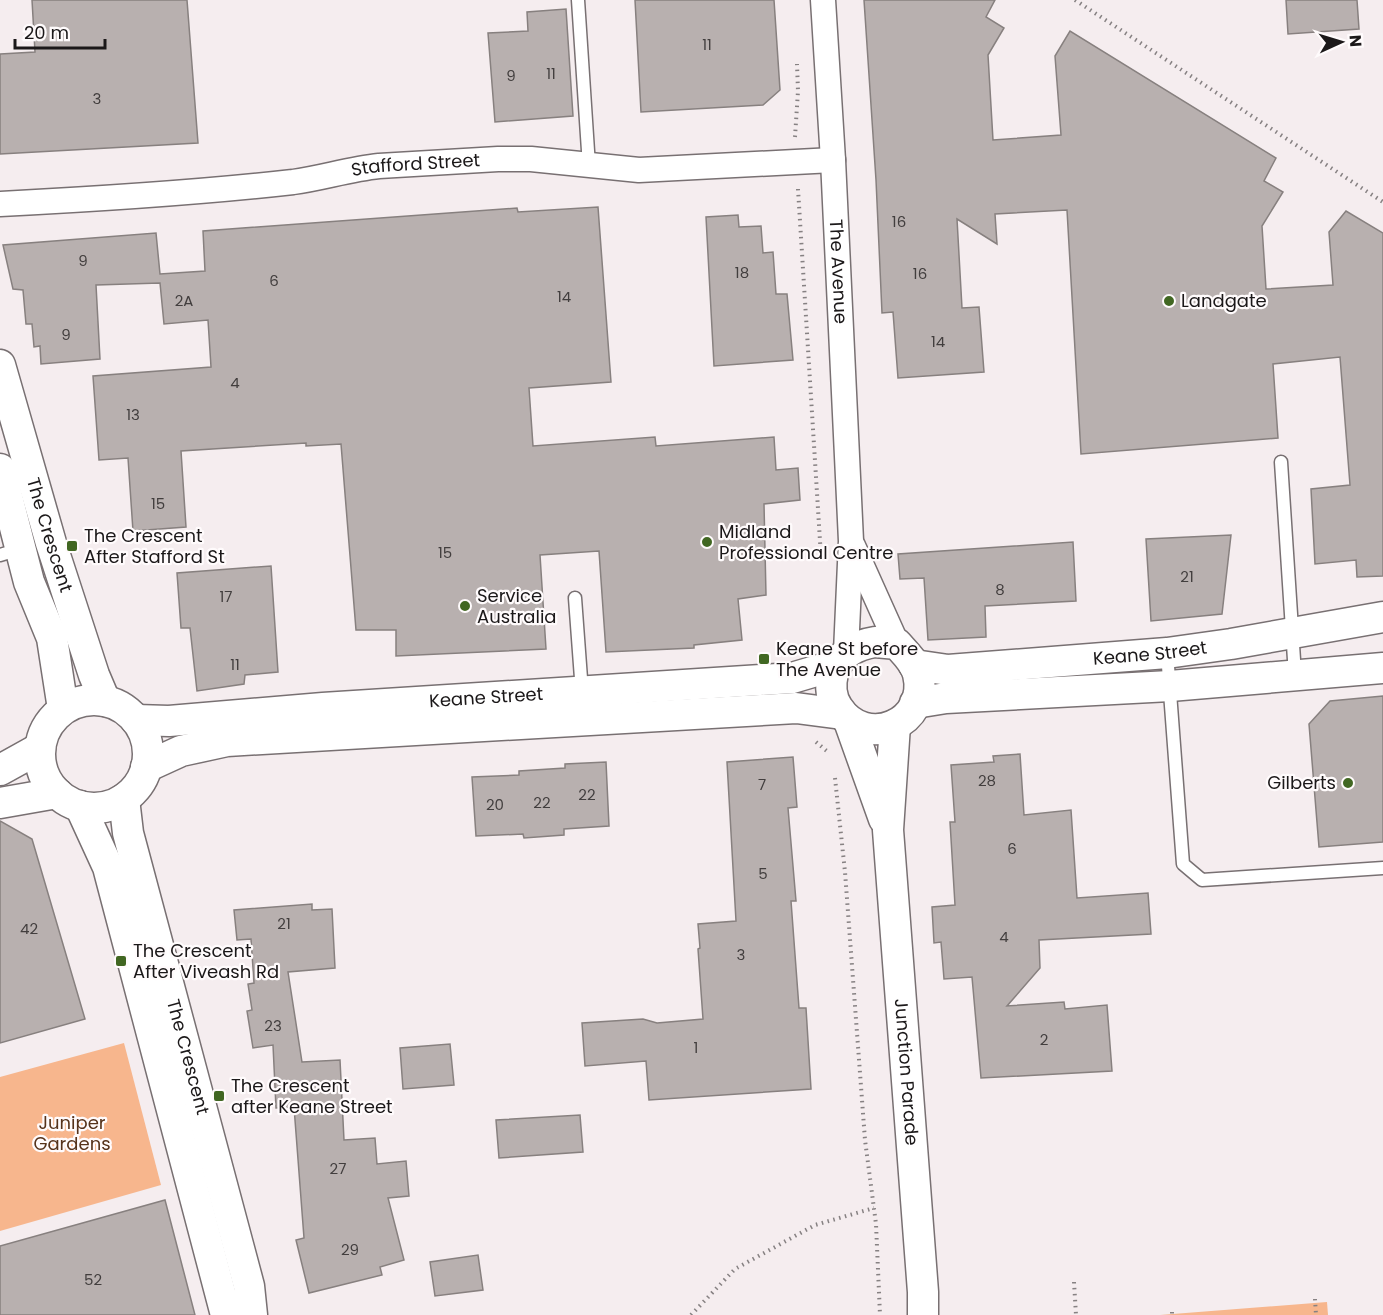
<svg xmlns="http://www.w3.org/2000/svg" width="1383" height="1315" viewBox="0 0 1383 1315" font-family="Poppins,sans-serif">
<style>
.green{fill:#f7b68d}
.building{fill:#b8b0af;stroke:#87807f;stroke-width:1.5}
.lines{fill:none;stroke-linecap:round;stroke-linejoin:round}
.service-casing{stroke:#787072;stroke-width:15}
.minor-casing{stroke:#787072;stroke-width:27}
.tertiary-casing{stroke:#787072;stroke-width:33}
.path{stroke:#868182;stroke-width:4;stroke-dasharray:1.5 4.5;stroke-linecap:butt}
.service{stroke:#fff;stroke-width:12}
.minor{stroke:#fff;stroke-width:24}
.tertiary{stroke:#fff;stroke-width:30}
.poi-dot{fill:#416722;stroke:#fffbfc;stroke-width:2}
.labels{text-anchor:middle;stroke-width:4.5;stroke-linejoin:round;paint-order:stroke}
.number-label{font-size:15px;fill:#423e3e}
.street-label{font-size:18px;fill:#1b1819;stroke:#fffbfc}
.poi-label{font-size:18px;fill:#1b1819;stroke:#fffbfc;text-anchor:start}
.park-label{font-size:18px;fill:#57331b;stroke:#fffbfc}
</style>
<rect width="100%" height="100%" fill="#f5edef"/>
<g class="green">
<path d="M124,1043l37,142 -161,46v-154z"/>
<path d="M1327,1302l1,13h-168z"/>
</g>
<g class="building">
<path d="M32,0h155l11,143 -198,11v-100l35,-2z"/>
<path d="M635,0h139l6,90 -17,15 -122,7z"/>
<path d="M864,0h131l-9,17 18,11 -16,27 5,85 68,-5 -6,-79 15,-25 206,127 -12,23 19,11 -21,34 4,63 67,-4 -4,-53 17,-21 37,22v343l-26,1 -1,-17 -41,4 -4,-75 39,-4 -10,-128 -67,7 5,74 -197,16 -14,-244 -72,4 2,30 -40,-25 5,89 17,-1 5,65 -86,6 -5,-66 -11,1 -6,-133z"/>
<path d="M1286,0h71l2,29 -71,5z"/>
<path d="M566,9l7,107 -78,6 -7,-89 40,-2 -1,-19z"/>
<path d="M598,207l13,175 -82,6 4,58 122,-9 1,9 118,-9 2,33 22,-2 2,32 -36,4 2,91 -28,4 4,41 -48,5v3l-88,4 -7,-101 -59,4 6,94 -150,7v-26h-40l-15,-186 -35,2v-3l-125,8 5,76 -53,4 -5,-73 -29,2 -6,-84 118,-9 -3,-47 -44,4 -4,-41 -64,2 4,74 -59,5 -1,-18 -6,1 -2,-23h-6l-3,-34 -10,-1 -10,-44 153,-12 4,41 45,-3 -2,-40 314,-23 1,4z"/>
<path d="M738,215l1,12 22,-1 2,27 10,-1 3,42h11l6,66 -79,6 -8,-149z"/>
<path d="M1231,535l-9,79 -71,7 -5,-82z"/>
<path d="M1073,542l3,59 -91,5 1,31 -58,3 -4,-62 -24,1 -2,-25z"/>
<path d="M271,566l7,106 -33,3 -1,9 -47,7 -7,-63h-9l-4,-55z"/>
<path d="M1383,696v146l-64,5 -10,-123 21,-23z"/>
<path d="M1020,754l4,61 47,-5 6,88 71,-5 3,41 -112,6 1,28 -33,38 57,-4 1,7 42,-4 5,66 -131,7 -9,-101 -28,2 -3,-37 -7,1 -2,-36 23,-2 -5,-83h5l-4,-57 43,-3 -1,-6z"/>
<path d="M793,757l4,50 -9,1 8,93h-5l8,107h7l5,81 -162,11 -3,-39 -61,5 -3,-43 61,-4 14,4 46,-4 -5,-70 2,-1 -2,-24 38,-3 -9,-159z"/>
<path d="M606,762l3,64 -45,3v6l-40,3 -1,-4 -47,2 -4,-59 47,-2v-4l46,-3v-4z"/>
<path d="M0,821l32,18 53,180 -85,24z"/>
<path d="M312,904v6l20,-1 3,59 -47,4 14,90 38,-2 4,80 31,-2 2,26 29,-3 3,35 -21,2 16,62 -24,7 2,8 -73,18 -13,-53 8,-2 -10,-131 -18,1 -3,-63 -20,3 -6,-37 5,-1 -4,-26 6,-1 -3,-44 -14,1 -3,-30z"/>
<path d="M450,1044l4,41 -51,4 -3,-41z"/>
<path d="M580,1115l3,37 -84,6 -3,-38z"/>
<path d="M165,1200l30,115h-195v-69z"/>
<path d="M478,1255l5,35 -48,6 -5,-34z"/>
</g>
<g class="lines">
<g class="service-casing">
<g id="service">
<path d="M578,0l11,166"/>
<path d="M1281,462l14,213"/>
<path d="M0,555l20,-6"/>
<path d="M575,598l7,94"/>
<path d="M1167,653l16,211 19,16 181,-12"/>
</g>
</g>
<g class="minor-casing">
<g id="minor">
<path id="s1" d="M823,0l10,160 18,381 -5,111"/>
<path id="s2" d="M0,204c98,-5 196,-11 293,-22 29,-4 57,-13 86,-16l119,-7h33l108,11 194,-10"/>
<path d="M853,546l44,98"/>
</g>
</g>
<g class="tertiary-casing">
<g id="tertiary">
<path id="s3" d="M0,365l51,178 43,132 11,26"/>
<path d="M0,469l29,113 23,56 11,71"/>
<path d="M875,642l22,2c8,9 18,18 21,30 12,49 -52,77 -80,34 -7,-10 -8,-23 -5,-35 7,-20 23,-28 42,-31z"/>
<path id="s4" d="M914,665l34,5 219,-17 64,-9 152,-27"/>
<circle cx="94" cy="754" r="54"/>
<path d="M915,703l31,-5 224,-12 213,-18"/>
<path id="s5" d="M136,720l33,1 154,-13 469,-30 44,-13"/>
<path d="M849,721l35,98"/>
<path id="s6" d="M895,725l-7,105 35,462v23"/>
<path d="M146,767l35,-16 46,-10 569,-33 46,6"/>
<path d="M0,770l40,-22"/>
<path id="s7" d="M124,799l4,34 121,453 3,29"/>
<path d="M0,803l57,-10"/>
<path d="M80,806l28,61 118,448"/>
</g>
</g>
<g class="path">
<path d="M1075,0l308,202"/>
<path d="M795,137l3,-46 -1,-27"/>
<path d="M798,189l23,368"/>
<path d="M816,742l12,10"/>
<path d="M835,778l10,94 20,268 11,84 4,91"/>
<path d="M1074,1282l2,33"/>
<path d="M1315,1299l1,16"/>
<path d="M1172,1312v3"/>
<path d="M691,1315l44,-46 80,-44 59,-17"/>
</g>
<use href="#service" class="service"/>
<use href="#minor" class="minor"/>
<use href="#tertiary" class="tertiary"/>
</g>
<g class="poi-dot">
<circle cx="1169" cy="301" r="6"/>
<circle cx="707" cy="542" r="6"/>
<rect x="66" y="540" width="12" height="12" rx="3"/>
<circle cx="465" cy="606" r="6"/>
<rect x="758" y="653" width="12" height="12" rx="3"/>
<circle cx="1348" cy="783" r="6"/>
<rect x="115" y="955" width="12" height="12" rx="3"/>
<rect x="213" y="1090" width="12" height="12" rx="3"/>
</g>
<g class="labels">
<g class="number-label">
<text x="707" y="50">11</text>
<text x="551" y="79">11</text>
<text x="511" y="81">9</text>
<text x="97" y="104">3</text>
<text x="899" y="227">16</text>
<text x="83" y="266">9</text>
<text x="742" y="278">18</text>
<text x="920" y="279">16</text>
<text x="274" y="286">6</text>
<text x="564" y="302">14</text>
<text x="184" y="306">2A</text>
<text x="66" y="340">9</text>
<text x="938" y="347">14</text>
<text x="235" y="388">4</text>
<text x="133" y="420">13</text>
<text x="158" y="509">15</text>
<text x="445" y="558">15</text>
<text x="1187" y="582">21</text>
<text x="1000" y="595">8</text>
<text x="226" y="602">17</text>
<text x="235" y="670">11</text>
<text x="987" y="786">28</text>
<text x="762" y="790">7</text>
<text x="587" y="800">22</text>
<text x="542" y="808">22</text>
<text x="495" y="810">20</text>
<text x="1012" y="854">6</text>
<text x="763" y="879">5</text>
<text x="284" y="929">21</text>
<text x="29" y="934">42</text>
<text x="1004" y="942">4</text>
<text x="741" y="960">3</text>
<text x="273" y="1031">23</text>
<text x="1044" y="1045">2</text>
<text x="696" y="1053">1</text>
<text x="338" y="1174">27</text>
<text x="350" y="1255">29</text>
<text x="93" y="1285">52</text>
</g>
<g class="street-label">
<text dy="6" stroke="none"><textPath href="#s2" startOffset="418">Stafford Street</textPath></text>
<text dy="6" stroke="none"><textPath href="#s1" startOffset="272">The Avenue</textPath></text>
<text dy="6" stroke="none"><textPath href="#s3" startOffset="177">The Crescent</textPath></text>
<text dy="6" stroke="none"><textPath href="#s4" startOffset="237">Keane Street</textPath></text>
<text dy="6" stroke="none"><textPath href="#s5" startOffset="351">Keane Street</textPath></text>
<text dy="6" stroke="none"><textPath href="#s7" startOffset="266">The Crescent</textPath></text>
<text dy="6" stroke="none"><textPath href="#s6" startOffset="348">Junction Parade</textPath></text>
</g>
<g class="poi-label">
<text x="1181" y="307">Landgate</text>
<text x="719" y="538">Midland<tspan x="719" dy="21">Professional Centre</tspan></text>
<text x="84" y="542">The Crescent<tspan x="84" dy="21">After Stafford St</tspan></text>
<text x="477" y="602">Service<tspan x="477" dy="21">Australia</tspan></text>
<text x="776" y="655">Keane St before<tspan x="776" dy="21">The Avenue</tspan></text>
<text x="1336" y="789" text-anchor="end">Gilberts</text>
<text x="133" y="957">The Crescent<tspan x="133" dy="21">After Viveash Rd</tspan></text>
<text x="231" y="1092">The Crescent<tspan x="231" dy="21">after Keane Street</tspan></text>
</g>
<g class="park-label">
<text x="72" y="1129">Juniper<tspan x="72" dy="21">Gardens</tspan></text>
</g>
</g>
<g transform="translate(1341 42) rotate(86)" stroke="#fffbfc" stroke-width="4.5" paint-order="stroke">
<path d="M0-4.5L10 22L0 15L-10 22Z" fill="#1b1819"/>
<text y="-9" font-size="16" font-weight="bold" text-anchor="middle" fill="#1b1819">N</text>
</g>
<path d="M15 39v9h90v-9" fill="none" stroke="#1b1819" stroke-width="3"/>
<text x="24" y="39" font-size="18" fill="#1b1819" stroke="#fffbfc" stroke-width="4.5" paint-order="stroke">20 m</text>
</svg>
